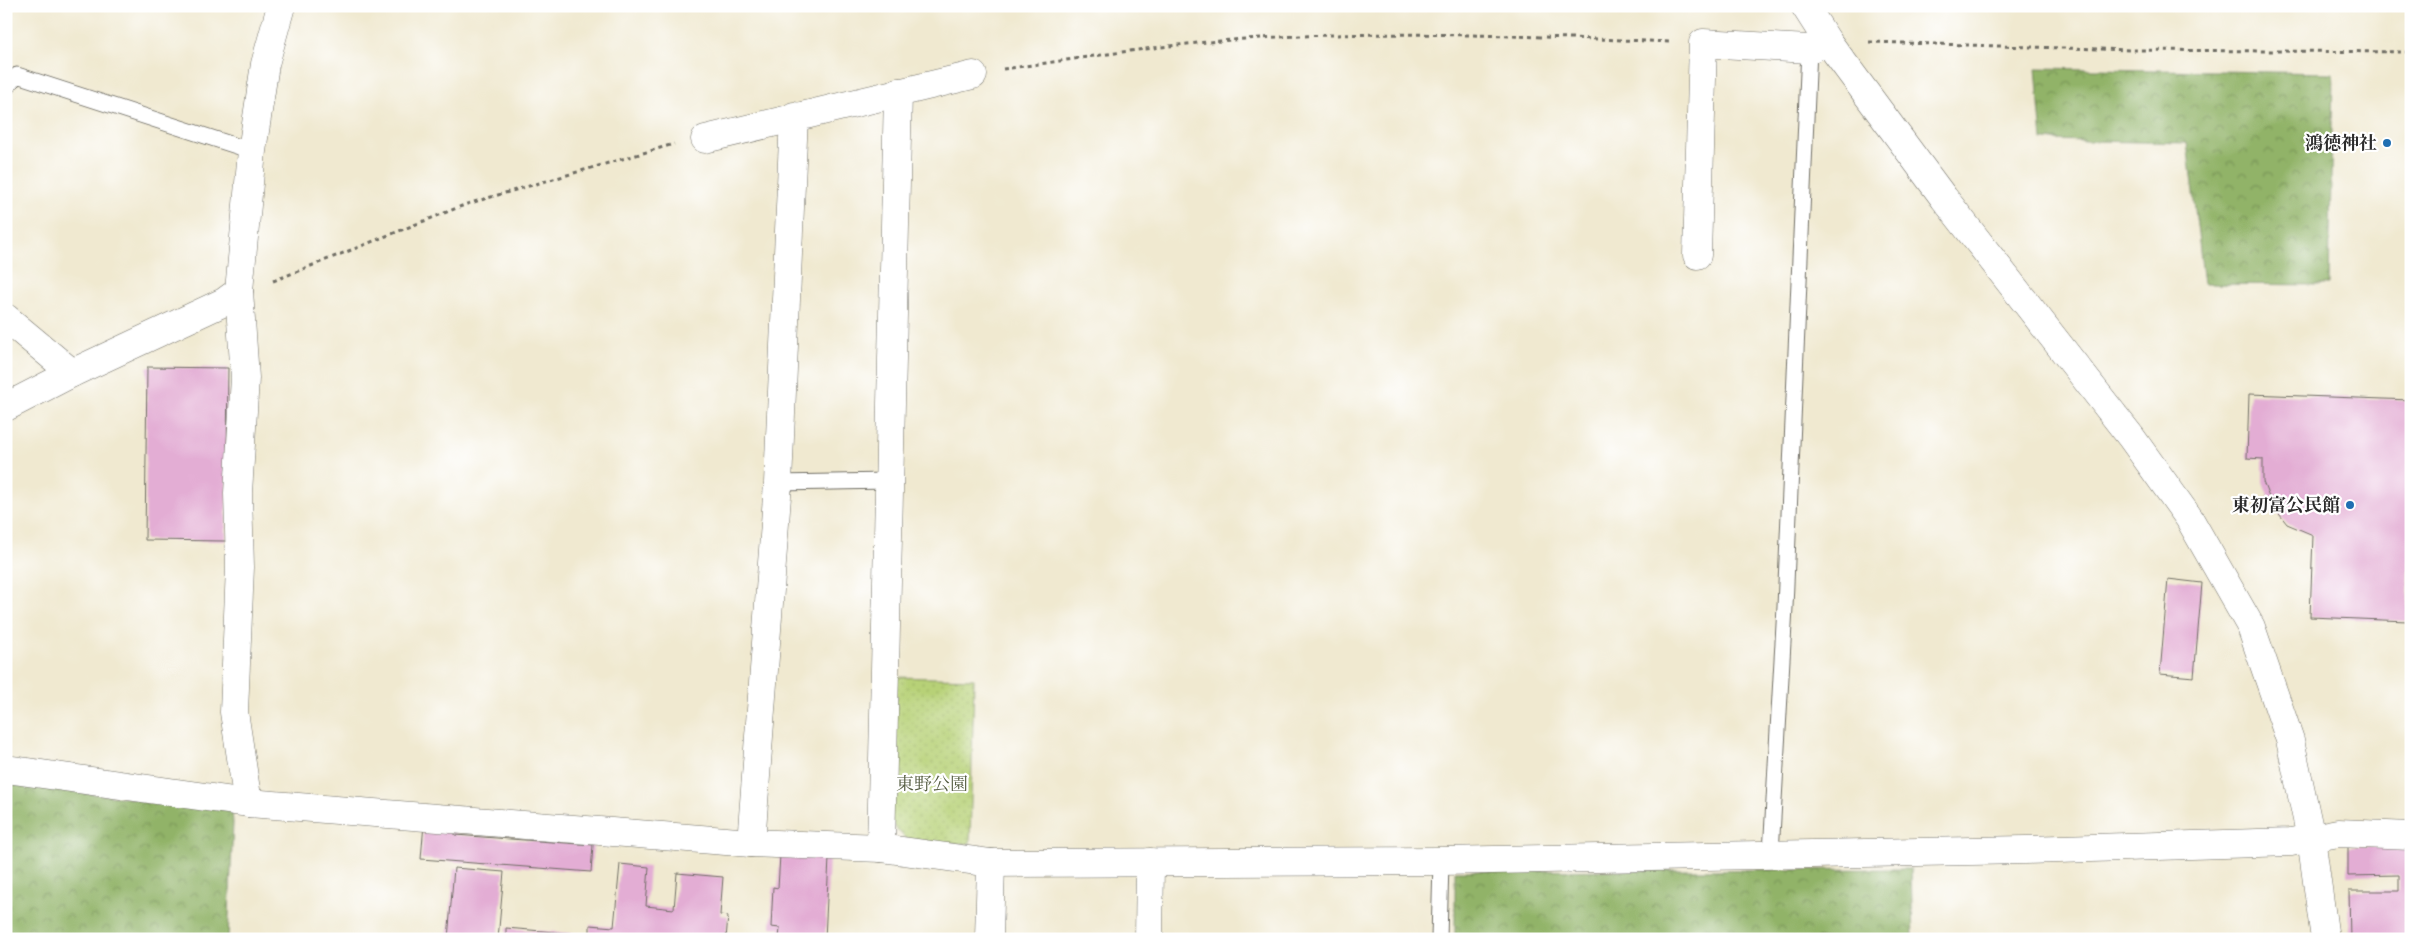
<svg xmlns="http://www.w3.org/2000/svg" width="2417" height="945" viewBox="0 0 2417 945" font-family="'IM FELL Double Pica','Noto Serif JP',serif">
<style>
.grass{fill:url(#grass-dots);stroke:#717e51}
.forest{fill:url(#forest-crowns);stroke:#5e6f4a}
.building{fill:#e3add4}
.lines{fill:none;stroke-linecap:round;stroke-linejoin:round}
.lane-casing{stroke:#706e65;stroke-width:17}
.street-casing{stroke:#706e65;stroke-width:29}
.secondary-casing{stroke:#706e65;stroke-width:29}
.path{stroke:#706e65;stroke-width:3;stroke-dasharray:4 4;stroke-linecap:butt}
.lane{stroke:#fff;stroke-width:15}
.street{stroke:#fff;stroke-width:28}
.secondary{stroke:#fff;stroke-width:28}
.poi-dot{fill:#1f6fb2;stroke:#fff;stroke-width:2}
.labels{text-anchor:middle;stroke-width:4.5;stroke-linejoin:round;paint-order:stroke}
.poi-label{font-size:18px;font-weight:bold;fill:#2b2b2b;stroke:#fff;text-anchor:end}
.park-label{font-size:18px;fill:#555d42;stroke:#fff}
</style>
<defs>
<pattern id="grass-dots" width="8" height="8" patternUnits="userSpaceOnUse" patternTransform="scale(1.25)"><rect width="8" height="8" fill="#b7d177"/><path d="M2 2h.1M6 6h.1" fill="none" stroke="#9eb467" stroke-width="1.8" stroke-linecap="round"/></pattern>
<pattern id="forest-crowns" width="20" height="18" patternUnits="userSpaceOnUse" patternTransform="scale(1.25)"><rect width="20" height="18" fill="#91b368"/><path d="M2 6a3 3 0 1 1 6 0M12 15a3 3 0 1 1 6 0" fill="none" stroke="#779256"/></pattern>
</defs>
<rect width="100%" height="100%" fill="#fff"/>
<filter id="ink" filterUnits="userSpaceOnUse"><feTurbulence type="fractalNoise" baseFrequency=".02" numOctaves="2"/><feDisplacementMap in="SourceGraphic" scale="10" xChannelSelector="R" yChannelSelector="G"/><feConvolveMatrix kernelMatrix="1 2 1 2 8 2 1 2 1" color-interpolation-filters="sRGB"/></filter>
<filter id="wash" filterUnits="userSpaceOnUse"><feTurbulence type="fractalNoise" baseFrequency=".0096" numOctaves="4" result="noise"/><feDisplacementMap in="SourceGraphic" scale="20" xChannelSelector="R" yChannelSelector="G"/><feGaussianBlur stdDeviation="1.12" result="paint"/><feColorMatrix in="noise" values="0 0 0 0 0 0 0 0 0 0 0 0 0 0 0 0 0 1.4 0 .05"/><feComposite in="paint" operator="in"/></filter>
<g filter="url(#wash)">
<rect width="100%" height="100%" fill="#f0e9d0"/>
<path class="grass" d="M895,677l79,2 -4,165 -62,-3 -18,-19z"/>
<g class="forest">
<path d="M2036,68l297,5 -4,212 -125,-1 -17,-141 -145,-3z"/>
<path d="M6,784l226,26 1,13 -5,116h-222z"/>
<path d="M1911,869l2,70h-458v-68z"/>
</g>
<g id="blocks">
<g class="building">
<path d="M147,367l81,1 -2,173 -81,-1z"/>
<path d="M2249,394l162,6v120l-4,101 -97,-4 3,-82 -26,-11 -15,-19 -9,-23v-23l-16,-1z"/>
<path d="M2168,579l34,4 -8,94 -34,-3z"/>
<path d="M424,824l31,3v8l138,10 -2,27 -170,-13z"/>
<path d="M2348,847h63v92h-61l-1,-48h50v-16l-51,1z"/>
<path d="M780,855l49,3 -4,81h-46l1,-11 -9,-1 2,-40 5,1z"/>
<path d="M620,864l29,3 -3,39 28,3 3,-36 46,4 -3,38 8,1 -2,23h-220v-11l84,7v-10l24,2z"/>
<path d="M454,868l50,4 -6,67h-50z"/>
</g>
</g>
</g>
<g filter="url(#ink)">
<use href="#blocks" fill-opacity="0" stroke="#706e65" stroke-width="1"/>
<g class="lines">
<g class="lane-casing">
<g id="lane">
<path d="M6,88l11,-13 235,76"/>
<path d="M778,483l110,-2"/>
<path d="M1771,853l14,-246 24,-558"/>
<path d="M1439,939l2,-78"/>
</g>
</g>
<g class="street-casing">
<g id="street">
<path d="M705,139l268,-64"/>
<path d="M1697,255l6,-212 106,6 19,-7 116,156 187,239 58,81 62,109 39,113 21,98 14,101"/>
<path d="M6,318l66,55"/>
<path d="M6,407l66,-34 152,-71 15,-11"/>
<path d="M6,769l242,34 503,40 130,5 110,15 450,-2 584,-11 266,-8 47,-9 73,3"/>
<path d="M248,803l-14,-91 6,-145 -2,-74 7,-115 -6,-87 13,-140 13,-87 16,-58"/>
<path d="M751,843l27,-360 16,-367"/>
<path d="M881,848l17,-756"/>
<path d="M989,939l2,-76"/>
<path d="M1149,939l1,-77"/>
</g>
</g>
<g class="secondary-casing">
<path id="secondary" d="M1805,6l23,36"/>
</g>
<g class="path">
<path d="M1869,42l261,8 281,2"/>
<path d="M1003,69c68,-9 137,-21 205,-27 154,-14 310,-6 464,0"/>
<path d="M273,281l194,-77 207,-60"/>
</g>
<use href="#lane" class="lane"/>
<use href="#street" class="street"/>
<use href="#secondary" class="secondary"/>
</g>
</g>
<g class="poi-dot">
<circle cx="2387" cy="143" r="5"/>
<circle cx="2350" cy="505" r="5"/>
</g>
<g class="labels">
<g class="poi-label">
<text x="2377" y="149">鴻徳神社</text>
<text x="2340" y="511">東初富公民館</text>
</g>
<g class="park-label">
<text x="932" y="790">東野公園</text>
</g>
</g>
<rect width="2417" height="945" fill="none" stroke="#fff" stroke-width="25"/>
</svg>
